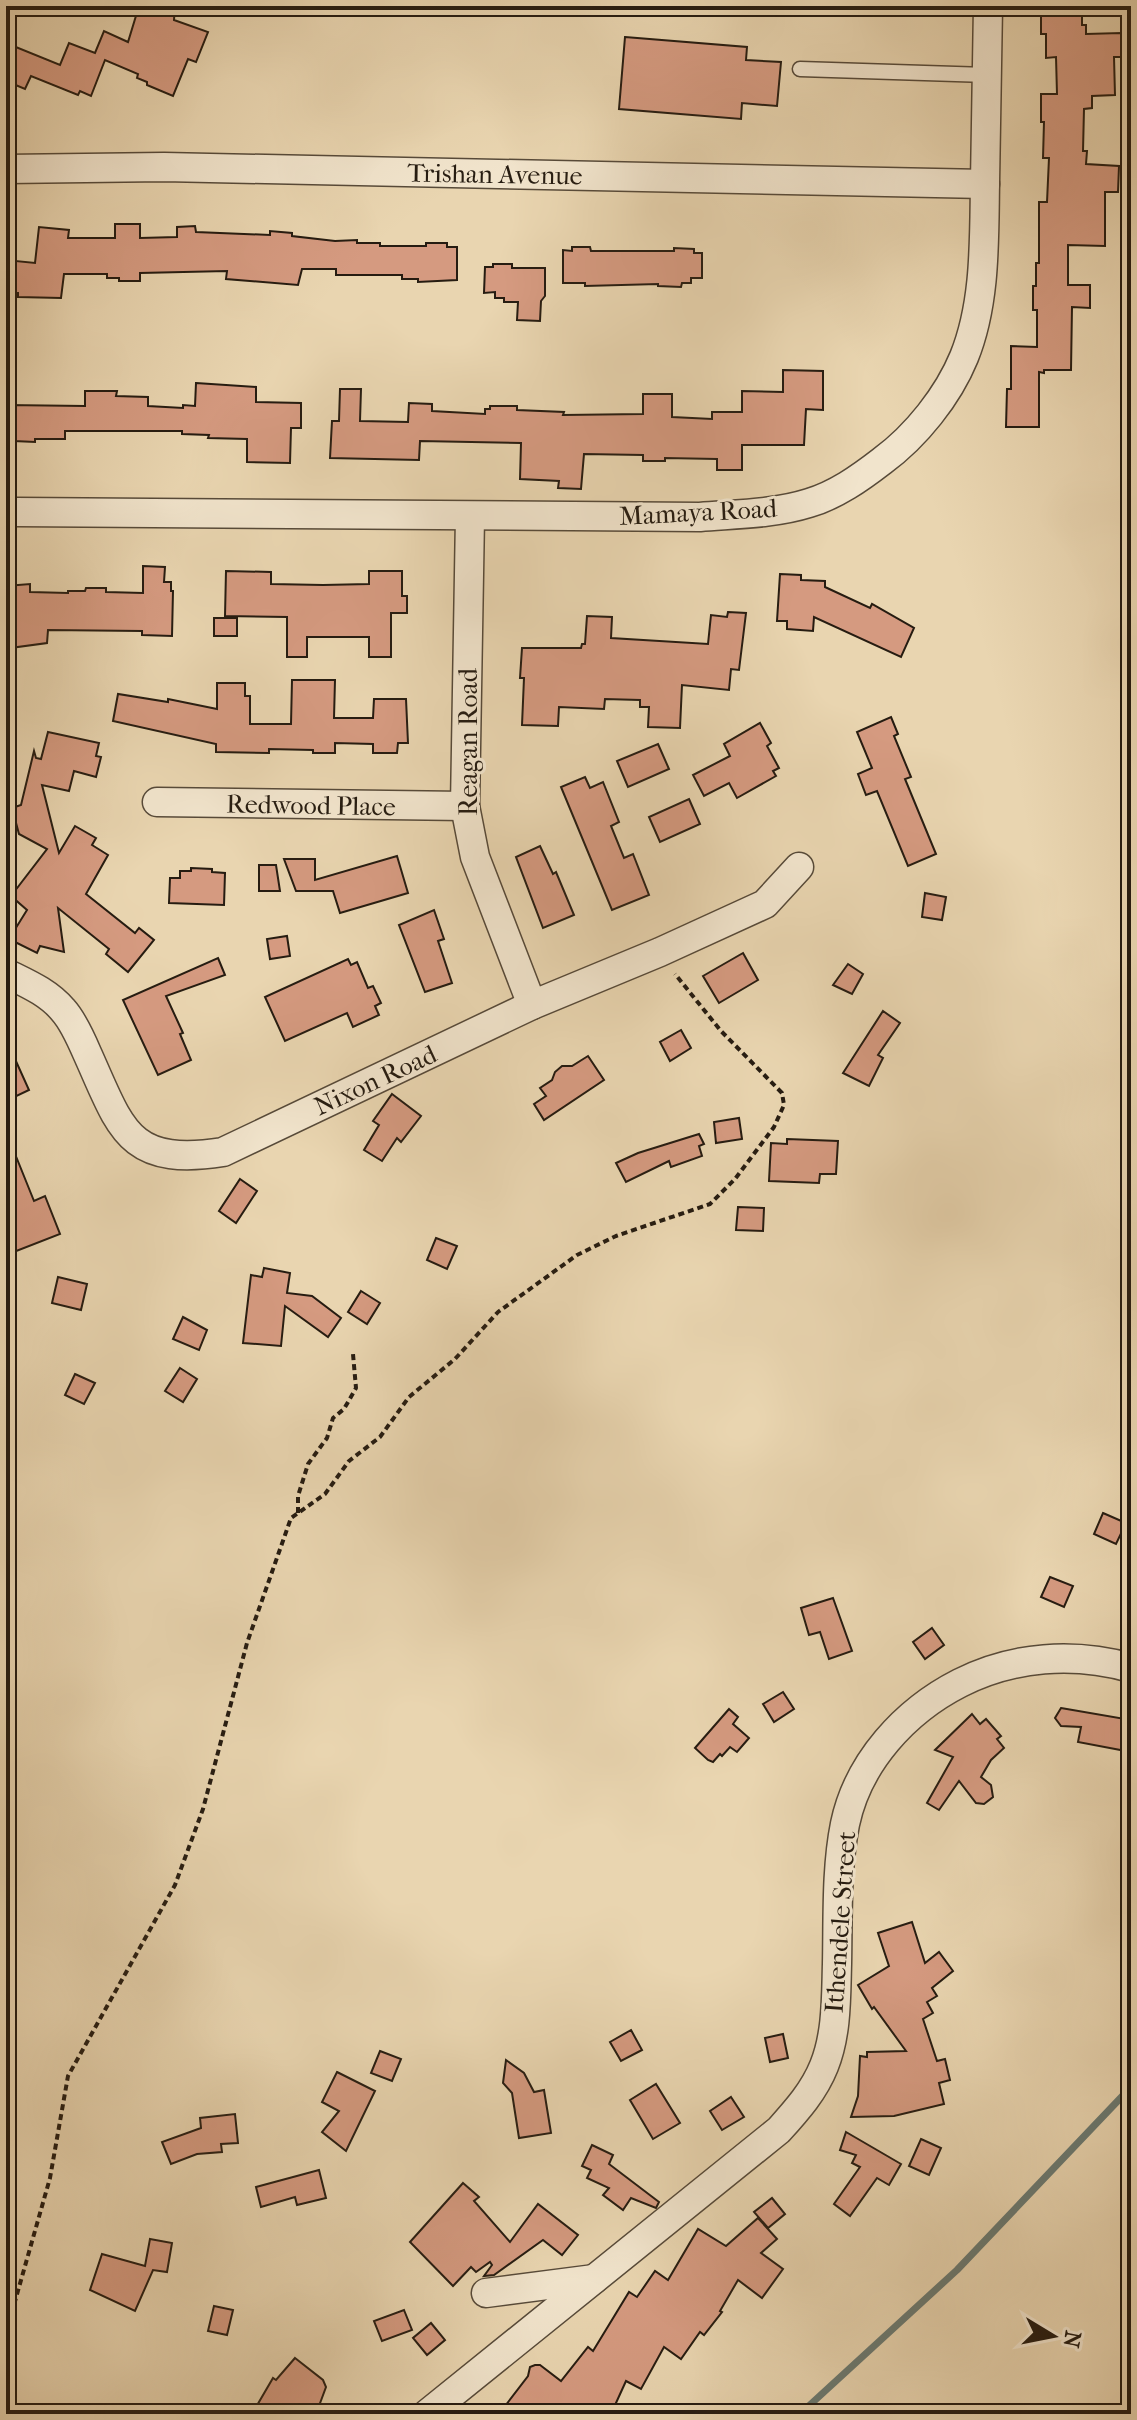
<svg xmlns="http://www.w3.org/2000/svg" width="1137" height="2420" viewBox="0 0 1137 2420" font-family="'IM FELL French Canon',serif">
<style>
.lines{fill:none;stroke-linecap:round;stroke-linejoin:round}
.stream{stroke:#6b7a72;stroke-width:7}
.building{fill:#d59a80;stroke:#261c11;stroke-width:2}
.lane-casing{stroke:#574a39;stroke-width:17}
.street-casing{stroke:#574a39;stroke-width:31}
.path{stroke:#261c11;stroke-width:4;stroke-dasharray:6 4;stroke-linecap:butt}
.lane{stroke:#f1e4cc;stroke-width:14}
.street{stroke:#f1e4cc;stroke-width:28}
.labels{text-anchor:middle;stroke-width:6;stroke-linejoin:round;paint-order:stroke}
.street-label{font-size:26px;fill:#261c11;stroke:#f1e4cc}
</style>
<rect width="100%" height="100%" fill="#e9d5b0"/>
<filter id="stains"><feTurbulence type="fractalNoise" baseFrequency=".0025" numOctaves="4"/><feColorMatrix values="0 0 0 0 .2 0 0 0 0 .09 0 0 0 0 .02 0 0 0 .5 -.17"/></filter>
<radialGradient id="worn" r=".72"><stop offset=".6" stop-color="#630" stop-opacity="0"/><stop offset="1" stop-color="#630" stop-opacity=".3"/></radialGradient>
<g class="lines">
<path class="stream" d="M800,2414l157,-144 174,-183"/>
</g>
<g class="building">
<path d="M139,6h36l-1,14 34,12 -12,30 -8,-3 -15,37 -26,-11v-3l-10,-4 1,-4 -33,-14 -14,36 -11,-5 -2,4 -47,-19 -6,13 -19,-8v-38l54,22 9,-22 26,10 9,-22 24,11z"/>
<path d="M1041,15h41v10h4v9l35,-1 1,24h-8l1,38 -23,1v12l-8,1 -1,42h4l-1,13 33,2 -1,26h-13v54l-37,-1v40h22v23l-18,-1 -1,63h-27v3l-5,-1v55h-33l1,-38h4v-43l26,1v-37h-4v-24h3v-23h3v-61h8l2,-44h-6l1,-36h-3v-28h16l-1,-37 -10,1v-24h-5z"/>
<path d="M625,37l122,10 -1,13 35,2 -4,44 -35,-3 -1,16 -122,-10z"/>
<path d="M115,224h25v14l37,-1v-10l18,-1 1,6 74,3v-4l22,2v3l43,5 22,-1v3h23v3h46v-3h21v4h10v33l-39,2v-3h-16v-4h-66v-6h-34l-4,16 -72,-6 1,-8 -87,2v8h-21v-3h-12v-4h-43l-3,24 -43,-1v-4h-6l1,-4 -7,-1v-28l29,3 4,-36 30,3 -1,8h47z"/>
<path d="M572,247h18l1,4h83v-3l20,1v4h8v25h-11v5h-9l-1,4 -23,-1v-2l-73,2v-3h-22v-33l9,1z"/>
<path d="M493,264h19v4h33v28l-4,5 -1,20 -23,-1 1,-18h-14v-4h-9v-6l-11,1 1,-26h8z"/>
<path d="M783,370l40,1v39l-17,-1 -2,36h-62v25h-25v-11l-52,-1v3h-22v-6l-59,-1 -3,35 -23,-1 1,-7 -39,-2 1,-36 -101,-2 -1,19 -89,-2 2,-37h7l1,-32h21l-1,32 48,1 1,-19 23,1v7l53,3v-5h5v-3h27v4l47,2 -1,3 80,-1v-20h29v23l40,2v-7h30v-21l41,1z"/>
<path d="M196,383l60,4v15l45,1v25h-10l-1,35 -43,-1v-23l-39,-1 1,-3 -27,-1v-3h-117v8h-30v3l-21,-1v-3h-8v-33l79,1v-15h32l-1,5 32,1v9l35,2v-3l12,1z"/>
<path d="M143,566l22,1 -1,15h7v9h2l-1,45 -30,-1v-4l-94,-1 -1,13 -37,5 1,-18h-5v-44l24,-2v8l38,1v-2h17l1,-3h20v4l37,1z"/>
<path d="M226,571l45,1v12l52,1 46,-1v-13h33v25h5v17h-16v44h-22v-20h-62v20h-20v-40l-62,-1z"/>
<path d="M780,574l21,1v5l24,1v6l45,21 2,-4 42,24 -13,29 -87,-40 -1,14 -26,-2v-8h-10z"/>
<path d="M728,612l18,1 -7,57 -8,-1 -2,21 -47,-5 -2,43 -32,-1 1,-20h-9v-7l-35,-1 -1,10 -45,-2 -1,19 -36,-1 2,-47h-4l2,-30h59l1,-4h3l2,-28 25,1 -1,21 97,6 3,-29 16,2z"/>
<rect x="214" y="618" width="23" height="18"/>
<path d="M292,680h43l-1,38h39l1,-19h32l2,44h-10l-1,10h-24v-9l-38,-1v10h-22v-3l-44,-1v4l-53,-1v-8l-103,-23 5,-27 50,8v-3l49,10v-26h28v13h5v28h41z"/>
<path d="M891,717l7,17 -4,2 17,41 -6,2 31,75 -28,12 -31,-75 -11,4 -8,-21 14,-6 -15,-36z"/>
<path d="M760,723l11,20 -4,3 12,22 -6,3 3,5 -39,22 -8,-15 -25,13 -11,-21 37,-19 -6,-12z"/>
<path d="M48,732l51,11 -3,13 5,1 -5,20 -22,-6 -5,20 -27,-6 17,68 16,-27 21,12 -4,7 16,10 -22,39 49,39 4,-5 15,12 -26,32 -22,-18 3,-5 -51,-41 6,44 -24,-6 -3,7 -28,-14 18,-29 -16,-14 36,-47 -28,-15 -7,-26 9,-3 13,-54 2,7 5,1z"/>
<path d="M658,744l11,25 -41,18 -11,-26z"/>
<path d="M585,777l5,11 13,-6 16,40 -8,4 13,32 9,-4 16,41 -37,15 -51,-123z"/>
<path d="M689,799l11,25 -40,18 -11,-25z"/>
<path d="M540,846l13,28 3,-2 18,43 -31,13 -27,-71z"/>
<path d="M397,856l11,37 -68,20 -7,-22h-37l-12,-32h31v21z"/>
<path d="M259,865h17l4,26h-21z"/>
<path d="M191,868l21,1v3l13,1 -1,32 -55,-2 1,-25h10v-7h11z"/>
<path d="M925,893l21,4 -4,23 -20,-3z"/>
<path d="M434,910l10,29 -6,2 14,42 -27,9 -26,-67z"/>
<path d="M287,936l3,20 -20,3 -3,-20z"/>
<path d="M743,953l15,27 -39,23 -16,-27z"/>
<path d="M218,958l7,17 -59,21 17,37 -3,1 11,26 -33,15 -35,-75z"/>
<path d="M348,959l3,6 6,-3 11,26 5,-2 8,17 -6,3 4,9 -26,12 -6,-14 -62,28 -20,-44z"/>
<path d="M848,964l15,10 -11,20 -19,-9z"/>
<path d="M883,1011l17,12 -22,32 5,3 -14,28 -26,-13z"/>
<path d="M681,1030l10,18 -21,13 -10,-19z"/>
<path d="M6,1039l23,51 -23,11z"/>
<path d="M588,1056l16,24 -60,40 -10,-16 12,-8 -6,-8 12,-8 3,-8 7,-6h10z"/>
<path d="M392,1094l29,22 -20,26 -4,-4 -15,23 -18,-11 15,-25 -6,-4z"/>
<path d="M739,1118l3,21 -26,4 -2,-21z"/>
<path d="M7,1134l27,67 11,-5 15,38 -54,21z"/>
<path d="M699,1134l5,10 -5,2 3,10 -31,11 -2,-6 -43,21 -10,-19 22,-10z"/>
<path d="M787,1139l51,2 -2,33h-16l-1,9 -50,-2 2,-38 16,1z"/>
<path d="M240,1179l17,12 -21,32 -17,-12z"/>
<path d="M738,1207l26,1 -1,23 -27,-1z"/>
<path d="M436,1238l21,8 -10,23 -20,-9z"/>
<path d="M264,1268l26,5 -3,20 25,3 29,22 -13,19 -43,-31 -4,40 -38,-3 8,-68 11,2z"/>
<path d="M58,1277l29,7 -6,26 -29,-7z"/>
<path d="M361,1291l19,12 -13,21 -19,-12z"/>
<path d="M183,1317l24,13 -8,20 -26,-11z"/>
<path d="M180,1368l17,11 -14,23 -18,-11z"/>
<path d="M75,1374l20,9 -11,21 -19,-9z"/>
<path d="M1103,1513l23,10 -10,21 -22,-10z"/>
<path d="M1050,1577l23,9 -9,21 -23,-10z"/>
<path d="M833,1598l19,53 -23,8 -9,-27 -11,3 -8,-27z"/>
<path d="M932,1628l12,17 -19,14 -12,-17z"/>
<path d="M783,1692l11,17 -20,13 -11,-18z"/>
<path d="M1061,1708l70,12v32l-53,-10 3,-15 -20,-1 -6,-8z"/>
<path d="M729,1709l9,8 -5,7 16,14 -12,14 -7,-5 -8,9 -2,-2 -7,8 -5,-2 -13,-12z"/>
<path d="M972,1714l8,10 6,-5 15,17 -4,3 7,9 -13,12 -10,17 10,8 2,12 -9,7 -8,-1 -17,-22 -20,29 -12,-7 26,-46 -18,-7z"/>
<path d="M912,1922l13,41 14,-11 14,19 -21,17 5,8 -10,6 6,11 -10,6 14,42 8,-2 5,21 -11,3 5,21 -50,12 -43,1 7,-21 2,-40 7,1v-5l39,-1 -32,-44 -2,2 -14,-24 31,-19 -11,-33z"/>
<path d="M631,2030l11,20 -21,11 -11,-19z"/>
<path d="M783,2034l5,24 -18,4 -5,-24z"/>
<path d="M380,2051l21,8 -9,22 -21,-8z"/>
<path d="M506,2060l18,13 10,19 10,-2 7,43 -32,5 -7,-45 -9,-10z"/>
<path d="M337,2072l38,19 -29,60 -24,-19 17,-21 -17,-9z"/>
<path d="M656,2084l24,39 -27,16 -23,-39z"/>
<path d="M731,2097l13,20 -22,13 -12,-19z"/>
<path d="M235,2114l3,29 -17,1 1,8 -25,2 -26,10 -9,-22 39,-14 -1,-10z"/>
<path d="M846,2132l55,32 -12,21 -12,-7 -27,38 -16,-12 26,-37 -8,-4 4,-8 -16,-5z"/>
<path d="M921,2139l20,9 -12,27 -20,-9z"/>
<path d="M592,2145l21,10 -4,9 50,38 -3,6 -25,-10 -8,12 -20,-15 6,-7 -22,-10 4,-8 -9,-4z"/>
<path d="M319,2170l7,28 -29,7 -2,-8 -34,10 -5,-20z"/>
<path d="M463,2183l16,14 -5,4 36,41 28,-38 40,31 -16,20 -19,-15 -49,35 -10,1 8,-11 -2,-3 -14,10 -5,-5 -18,19 -43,-44z"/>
<path d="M772,2198l13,16 -17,14 -14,-16z"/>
<path d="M758,2218l19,21 -16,14 22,16 -21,29 -24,-18 -18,31 2,1 -18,23 -4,-3 -19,27 -17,-12 -23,42 -15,-8 -15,33h-112l29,-38 2,-9 5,-2h5l21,16 27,-34 5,4 36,-59 8,5 18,-26 13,9 30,-51 28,17z"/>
<path d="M150,2239l22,4 -5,29 -14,-2 -18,41 -45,-21 12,-36 43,12z"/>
<path d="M214,2306l19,4 -6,25 -19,-4z"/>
<path d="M404,2310l8,20 -30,11 -8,-20z"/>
<path d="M431,2323l14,17 -18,15 -14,-17z"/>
<path d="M295,2358l28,22 3,7 -10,27h-64l21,-36 3,2z"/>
</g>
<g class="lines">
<g class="lane-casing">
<path id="lane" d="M800,69l187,6"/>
</g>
<g class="street-casing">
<g id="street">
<path d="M6,169l158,-2 821,17"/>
<path d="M16,512l684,5c36,-3 74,-3 109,-14 27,-8 51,-25 73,-42 34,-25 66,-65 82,-104 22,-54 20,-117 21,-175 1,-58 2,-117 3,-176"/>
<path d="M470,516l-5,290 10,51 57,148"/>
<path d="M157,802l308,4"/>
<path d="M6,973c20,10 42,19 57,37 10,11 18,29 24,43 34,75 40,114 136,99l309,-147 128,-53 105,-48 34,-37"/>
<path d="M486,2293l108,-14"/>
<path d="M427,2414l352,-284c18,-20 35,-39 45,-64 13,-32 12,-69 13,-102 1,-46 -1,-95 8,-140 13,-62 60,-113 115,-141 53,-27 114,-31 171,-15"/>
</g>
</g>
<g class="path">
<path d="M298,1513v-17l10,-32 19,-26 6,-20 11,-9 12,-21 -3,-34"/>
<path d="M6,2333l44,-155 18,-102 107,-191 28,-76 44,-166 44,-125 34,-24 24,-33 31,-24 29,-40 46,-38 43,-47 79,-57 39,-19 94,-32 25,-25 39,-52 10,-22 -2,-12 -61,-62 -46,-57"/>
</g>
<use href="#lane" class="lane"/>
<use href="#street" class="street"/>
</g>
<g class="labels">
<g class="street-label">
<text transform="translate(495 174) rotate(1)" y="9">Trishan Avenue</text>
<text transform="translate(698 512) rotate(-3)" y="9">Mamaya Road</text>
<text transform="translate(468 742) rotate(-90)" y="9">Reagan Road</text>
<text transform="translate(311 805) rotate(1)" y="9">Redwood Place</text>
<text transform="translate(375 1080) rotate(-25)" y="9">Nixon Road</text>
<text transform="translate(840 1922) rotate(-86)" y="9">Ithendele Street</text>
</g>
</g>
<rect width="1137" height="2420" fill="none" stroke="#e9d5b0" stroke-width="32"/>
<rect x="8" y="8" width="1121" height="2404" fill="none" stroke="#261c11" stroke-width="4"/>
<rect x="16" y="16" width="1105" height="2388" fill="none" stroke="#261c11" stroke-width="2"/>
<g transform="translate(1053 2336) rotate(100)" stroke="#f1e4cc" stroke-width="6" paint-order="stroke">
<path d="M0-6L14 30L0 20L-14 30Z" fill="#261c11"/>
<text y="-12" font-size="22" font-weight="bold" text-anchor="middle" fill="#261c11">N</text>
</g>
<rect width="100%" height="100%" filter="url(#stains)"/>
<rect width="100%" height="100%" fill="url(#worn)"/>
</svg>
